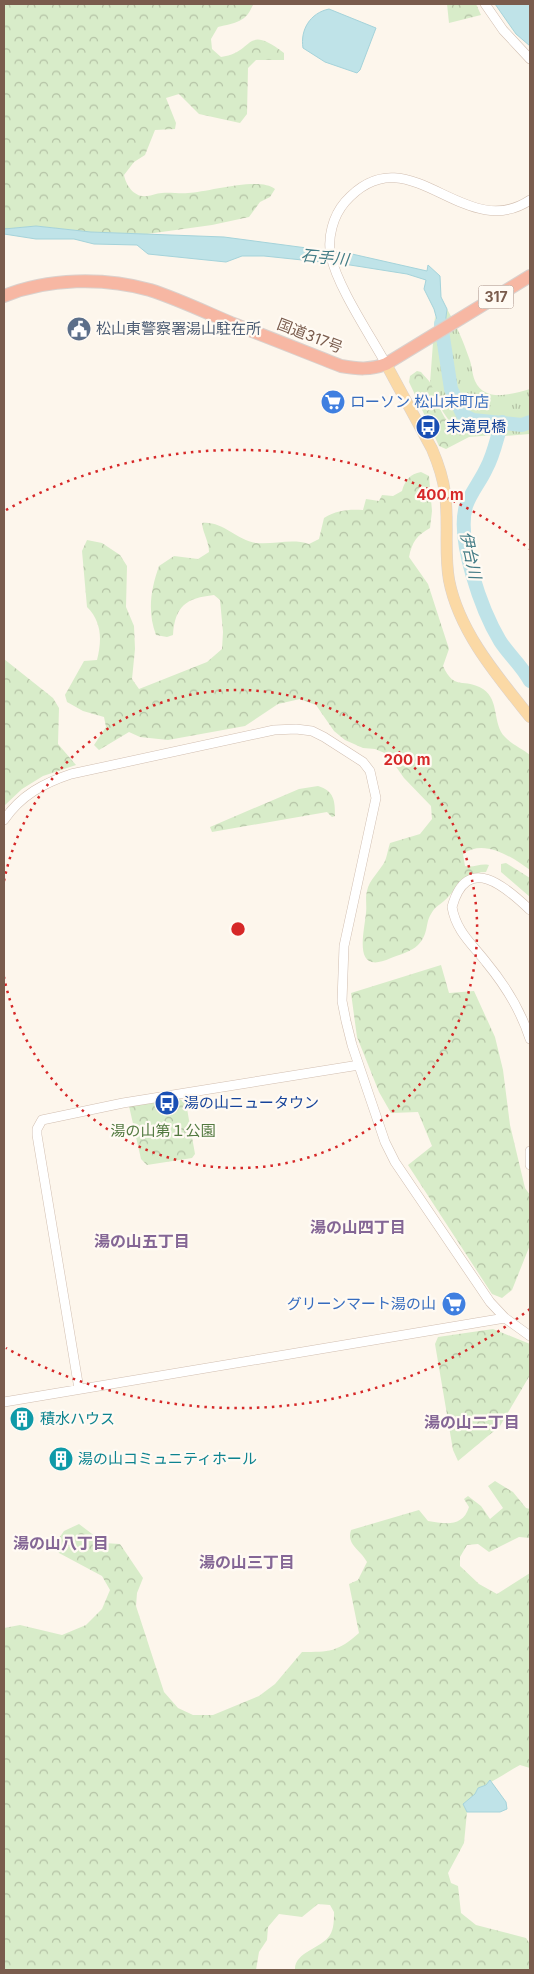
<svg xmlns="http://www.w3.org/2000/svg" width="534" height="1974" font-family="Inter,'Noto Sans JP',sans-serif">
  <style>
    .grass { fill: url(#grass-tufts) }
    .forest { fill: url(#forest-crowns) }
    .water { fill: #bfe3e8; stroke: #a5d3da }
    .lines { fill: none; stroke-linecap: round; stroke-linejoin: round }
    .river { stroke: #bfe3e8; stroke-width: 14 }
    .minor-casing { stroke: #d1beb0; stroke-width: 10 }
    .major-casing { stroke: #dad1cd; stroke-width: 12 }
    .highway-casing { stroke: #dad1cd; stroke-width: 14 }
    .minor { stroke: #fff; stroke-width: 9 }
    .major { stroke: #fbd9a5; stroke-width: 11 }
    .highway { stroke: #f7b7a3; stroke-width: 12 }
    .ring { fill: none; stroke: #d62828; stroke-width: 2.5; stroke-dasharray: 2.5 5 }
    .labels { text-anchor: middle; stroke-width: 4.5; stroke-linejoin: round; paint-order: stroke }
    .shield { fill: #fffaf3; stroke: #a28b7f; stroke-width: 1 }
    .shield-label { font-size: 14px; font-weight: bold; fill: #7a5c4d }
    .service-label { font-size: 15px; fill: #4e5e75; stroke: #fffaf3; text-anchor: start }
    .street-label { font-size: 15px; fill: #7a5c4d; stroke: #fffaf3 }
    .shop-label { font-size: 15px; fill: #366cbe; stroke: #fffaf3; text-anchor: start }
    .transit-label { font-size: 15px; fill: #164399; stroke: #fffaf3; text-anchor: start }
    .park-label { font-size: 15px; fill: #537a41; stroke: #fffaf3 }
    .culture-label { font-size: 15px; fill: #0d838f; stroke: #fffaf3; text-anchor: start }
    .water-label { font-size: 16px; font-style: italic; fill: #437c86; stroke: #fffaf3 }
    .neighbourhood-label { font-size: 16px; font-weight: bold; fill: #846695; stroke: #fffaf3 }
    .centre { fill: #d62828; stroke: #fffaf3; stroke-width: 2.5 }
    .ring-label { font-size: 15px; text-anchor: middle; font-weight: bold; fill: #d62828; stroke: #fffaf3; stroke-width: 4.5; stroke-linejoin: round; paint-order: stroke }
  </style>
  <defs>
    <pattern id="grass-tufts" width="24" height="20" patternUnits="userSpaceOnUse" patternTransform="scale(1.25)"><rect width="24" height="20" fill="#d8ecc9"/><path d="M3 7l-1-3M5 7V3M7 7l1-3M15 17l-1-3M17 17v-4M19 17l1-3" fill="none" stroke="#b4c2a5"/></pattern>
    <pattern id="forest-crowns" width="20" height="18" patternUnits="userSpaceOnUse" patternTransform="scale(1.25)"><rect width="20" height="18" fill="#d8ecc9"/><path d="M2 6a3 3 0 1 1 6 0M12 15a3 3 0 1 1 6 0" fill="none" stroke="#b4c2a5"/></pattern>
  </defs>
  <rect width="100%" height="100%" fill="#fdf6ec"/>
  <path class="grass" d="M447 309C456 325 463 340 469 358 472 365 472 374 475 381 485 403 512 394 530 389V434L491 437 494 434 452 425 439 406 430 383 435 316 443 341Z"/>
  <path class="forest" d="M4 4H253C247 22 235 23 218 27L211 39 212 49 221 57C256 52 244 23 284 53V60H256L248 68 247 114 240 123 199 114 179 94 166 98 176 123 175 129 155 130 145 155 134 162 124 175C126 186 135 198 147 196 152 196 156 193 162 193 170 192 180 194 188 193 208 192 260 176 275 189L270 197 260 202 249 217 212 225 147 234 91 232 36 226 4 229Z
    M447 4H476L481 15 449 23Z
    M417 371 421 372C424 376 429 380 431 384 438 399 441 426 461 428 471 429 479 426 489 428L494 435 469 437 446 449 439 446 409 382 410 376Z
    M421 472 429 476 432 511 430 528C417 535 412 542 409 557L428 584 449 649 443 666C455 692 464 677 483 689 500 700 492 724 505 737 511 744 523 749 530 755V870C512 857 484 838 463 854L465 866C474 868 480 863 489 865L486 872C460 873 460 887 444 901 439 905 434 908 431 914 425 923 429 934 418 945 412 951 399 955 391 958 352 976 364 934 366 913 367 906 365 898 367 891 369 880 380 871 385 861 387 856 388 849 390 843L420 834 432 819 431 806 404 778 387 754 375 749 363 748 345 740 334 731 316 705 300 699 278 704 245 726 168 740 140 737 129 732 99 750 94 745 106 727 104 717 83 711 67 702 65 695 84 661 97 660C102 640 102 622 87 607L82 551 87 540 102 543 120 555 127 566 126 607 134 626 135 649 132 679 139 689 207 662 222 649 223 632 220 600 214 595C186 598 175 606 173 635L167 637 156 635C147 611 151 589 159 566L174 556 198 559 209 552C209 541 203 534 202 523 223 521 236 540 256 543 274 545 291 538 309 544L319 539 324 518C337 510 349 509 363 510L366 499 379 501 382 495 393 496 402 491C405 480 410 474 421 472Z
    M4 659 53 698 59 708 58 744 76 765 43 776 22 789 4 806Z
    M318 786C334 791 335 800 335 816L332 817 327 812 212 832 210 827 299 789Z
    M506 863 530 878V897L501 872V864Z
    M441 965 449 993 474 991 495 1037 503 1070 510 1125 525 1188 530 1195V1245L512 1290 502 1298 492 1294 408 1165 432 1146 418 1112 391 1113 379 1092 357 1037 351 993Z
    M178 1098 186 1103 195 1154 192 1158 147 1165 141 1159 129 1106Z
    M493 1329 530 1344V1375L500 1426 458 1461 453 1450 435 1344 438 1337Z
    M495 1481 513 1492 526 1508 530 1509V1538L519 1537 489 1552 478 1544 467 1545 460 1557V1566L479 1584 497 1594 530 1573V1768L520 1765C507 1772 490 1784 478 1788L475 1794 463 1804 467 1812 464 1843 448 1873 451 1883 458 1886 461 1913 476 1925 526 1938 530 1944V1970H295C294 1952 321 1949 330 1935 334 1929 334 1919 334 1912L330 1905 318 1904 302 1917 279 1914 268 1927 267 1940 259 1952 256 1970H4V1628L20 1625 62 1635 86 1625 102 1609 110 1590 102 1576 59 1553 55 1544 64 1531 79 1524 104 1543 120 1544 143 1578 137 1593 136 1606 164 1692 178 1708 193 1715H213L259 1696 275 1684 302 1652C329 1652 338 1652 359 1633L349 1584 358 1580 367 1562C361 1550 346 1545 351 1530L419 1510 428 1521C446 1524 463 1527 469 1507L464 1499 468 1496 481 1506 490 1519 503 1508 488 1486Z"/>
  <path class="water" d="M495 4H530V46L516 34Z
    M329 9 376 28 360 70 357 73 325 62 303 48C300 30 310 13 329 9Z
    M36 226 91 232 224 237 352 254 427 271 428 265 440 276 441 297 447 309 443 342 434 309 424 289 426 280 407 274 350 265 264 256H242L226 262 148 254 137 245 94 244 74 239H36L4 234V229Z
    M490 1780 506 1802 507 1809 500 1812H467L463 1804 475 1794 478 1788 486 1785Z"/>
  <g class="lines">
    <path class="river" d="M441 324 451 389 463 415 473 420 522 425 530 422
      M502 422C497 437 494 455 486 469 480 482 471 492 466 506 456 540 482 611 500 641 509 655 522 666 530 681"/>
    <defs>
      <path id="minor" d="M485 4 503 30 530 59
        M386 364C370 335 337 286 331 256 327 238 333 216 345 202 408 130 463 245 530 200
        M4 820C21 795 44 783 71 774L274 730 296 729 312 731 324 737 363 762 370 771 376 798 344 946 342 1001 346 1021 352 1045 385 1142 395 1162 490 1302 505 1318 530 1336
        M530 910C505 886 467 853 452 907 456 931 472 944 486 962 505 985 521 1011 530 1039
        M530 1151V1165
        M79 1389 37 1135V1129L42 1120 123 1103 359 1065
        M4 1402 505 1318"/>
      <path id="major" d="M386 364 432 449C438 463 443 478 445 493 449 522 444 552 449 580 459 632 498 677 530 717"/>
      <path id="highway" d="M4 296C48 278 104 277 150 290 178 299 205 312 231 323 268 337 305 352 341 366 358 369 370 370 386 364L530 276"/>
    </defs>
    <use href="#minor" class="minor-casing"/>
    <use href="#major" class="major-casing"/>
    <use href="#highway" class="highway-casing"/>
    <use href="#minor" class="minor"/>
    <use href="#major" class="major"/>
    <use href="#highway" class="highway"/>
  </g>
  <g class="ring">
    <path d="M4 881A239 239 0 1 1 4 977"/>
    <path d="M530 1309A479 479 0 0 1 6 1348M6 510A479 479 0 0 1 530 549"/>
  </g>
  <defs>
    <symbol id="civic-disc" viewBox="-11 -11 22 22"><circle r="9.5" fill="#5c6f8a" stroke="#fffaf3"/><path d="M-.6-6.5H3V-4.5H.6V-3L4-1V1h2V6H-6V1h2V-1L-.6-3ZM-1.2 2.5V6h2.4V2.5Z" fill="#fff"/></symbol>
    <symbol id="supermarket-disc" viewBox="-11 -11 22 22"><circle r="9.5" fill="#3f7fe0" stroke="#fffaf3"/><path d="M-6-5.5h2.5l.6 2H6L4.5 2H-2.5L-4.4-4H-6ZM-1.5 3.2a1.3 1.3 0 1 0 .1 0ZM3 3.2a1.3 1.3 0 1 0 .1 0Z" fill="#fff"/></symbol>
    <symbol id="bus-disc" viewBox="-11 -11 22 22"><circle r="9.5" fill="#1a4fb4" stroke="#fffaf3"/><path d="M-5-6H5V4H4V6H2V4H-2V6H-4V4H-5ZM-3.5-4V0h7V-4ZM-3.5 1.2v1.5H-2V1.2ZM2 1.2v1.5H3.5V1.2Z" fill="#fff"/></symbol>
    <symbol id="building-disc" viewBox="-11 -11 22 22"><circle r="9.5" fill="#0f9aa8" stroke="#fffaf3"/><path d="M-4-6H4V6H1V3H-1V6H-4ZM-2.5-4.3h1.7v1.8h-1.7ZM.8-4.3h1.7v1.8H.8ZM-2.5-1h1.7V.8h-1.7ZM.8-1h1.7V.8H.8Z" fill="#fff"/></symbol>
  </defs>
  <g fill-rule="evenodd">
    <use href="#civic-disc" x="65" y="315" width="28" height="28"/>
    <use href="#supermarket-disc" x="319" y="388" width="28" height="28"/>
    <use href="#bus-disc" x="414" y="413" width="28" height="28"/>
    <use href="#bus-disc" x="153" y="1089" width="28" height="28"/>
    <use href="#supermarket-disc" x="440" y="1290" width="28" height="28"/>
    <use href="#building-disc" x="8" y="1405" width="28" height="28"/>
    <use href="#building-disc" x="47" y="1445" width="28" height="28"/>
  </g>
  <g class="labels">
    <rect class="shield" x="478.5" y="285.5" width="35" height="23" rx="4"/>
    <g class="shield-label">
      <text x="496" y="302">317</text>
    </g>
    <g class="service-label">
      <text x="96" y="334">松山東警察署湯山駐在所</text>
    </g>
    <g class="street-label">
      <text transform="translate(310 336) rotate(21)" y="5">国道317号</text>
    </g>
    <g class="shop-label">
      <text x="350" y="407">ローソン 松山末町店</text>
      <text x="436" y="1309" text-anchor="end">グリーンマート湯の山</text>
    </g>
    <g class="transit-label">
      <text x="446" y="432">末滝見橋</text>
      <text x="184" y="1108">湯の山ニュータウン</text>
    </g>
    <g class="park-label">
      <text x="163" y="1136">湯の山第１公園</text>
    </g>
    <g class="culture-label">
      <text x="40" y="1424">積水ハウス</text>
      <text x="78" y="1464">湯の山コミュニティホール</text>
    </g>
    <g class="water-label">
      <text transform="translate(325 257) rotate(6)" y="6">石手川</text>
      <text transform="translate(471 555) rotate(78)" y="6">伊台川</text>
    </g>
    <g class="neighbourhood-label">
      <text x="358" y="1233">湯の山四丁目</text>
      <text x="142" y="1247">湯の山五丁目</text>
      <text x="472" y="1428">湯の山二丁目</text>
      <text x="61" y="1549">湯の山八丁目</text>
      <text x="247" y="1568">湯の山三丁目</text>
    </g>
  </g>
  <circle cx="238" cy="929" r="8" class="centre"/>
  <g class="ring-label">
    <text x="440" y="500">400 m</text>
    <text x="407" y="765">200 m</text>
  </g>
  <rect width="534" height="1974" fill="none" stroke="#7a5c4d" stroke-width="10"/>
</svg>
